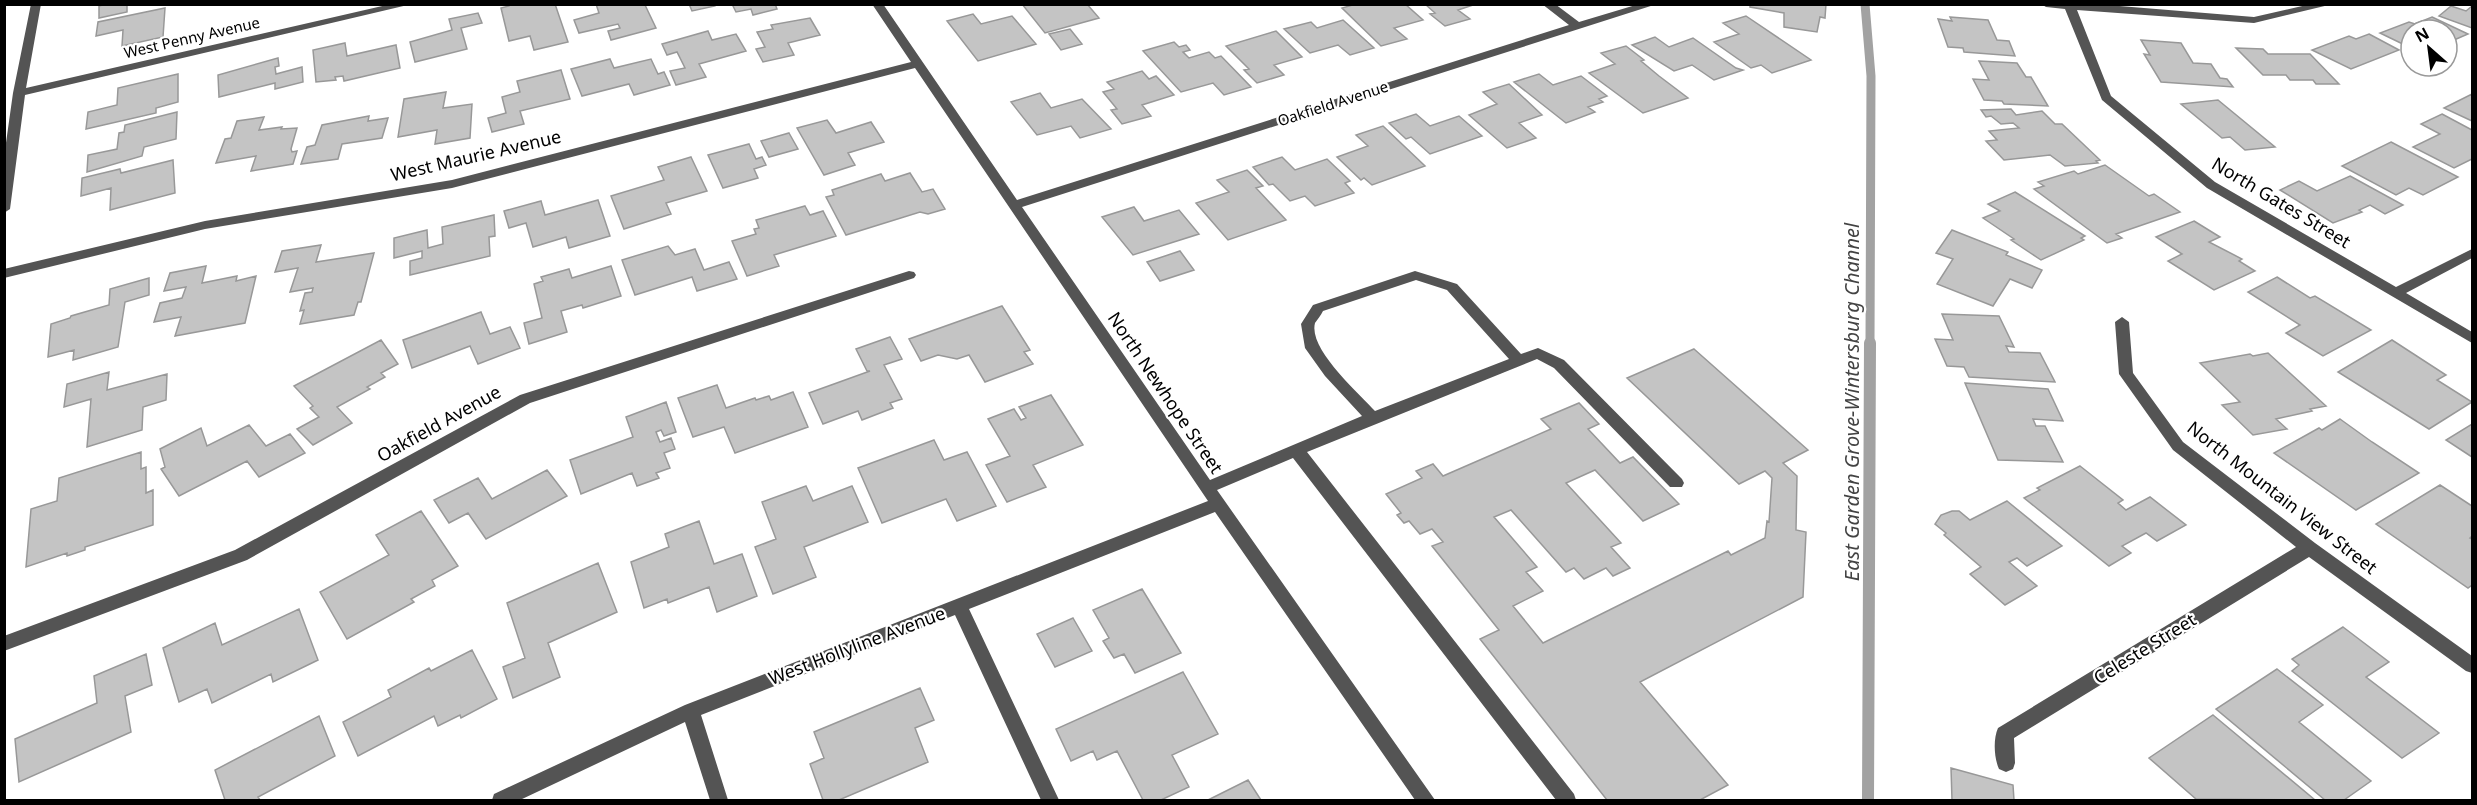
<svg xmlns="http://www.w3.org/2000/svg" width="2477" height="805" font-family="'Noto Sans',sans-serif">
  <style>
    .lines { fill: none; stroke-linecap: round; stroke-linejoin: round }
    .stream-far1 { stroke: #a2a2a2; stroke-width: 9 }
    .stream { stroke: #a2a2a2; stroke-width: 12 }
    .building { fill: #c4c4c4; stroke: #989898; stroke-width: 1.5 }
    .minor { fill: #545454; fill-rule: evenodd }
    .labels { text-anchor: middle; stroke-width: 4.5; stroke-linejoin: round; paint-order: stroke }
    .far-street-label { font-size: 15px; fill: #000; stroke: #fff }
    .street-label { font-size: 18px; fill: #000; stroke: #fff }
    .water-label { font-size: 20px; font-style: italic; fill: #434343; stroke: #fff }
  </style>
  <rect width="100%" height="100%" fill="#fff"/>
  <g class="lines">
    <path class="stream-far1" d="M1865 4 1871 76 1870 344"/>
    <path class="stream" d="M1868 800 1870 343"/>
  </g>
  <path class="building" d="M106 4H127V12L99 18V6Z
    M509 4H555L568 42 534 50 530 36 509 41 501 8 509 6Z
    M596 4 645 5 656 28 611 40 608 31 620 28 618 24 579 33 574 20 599 13Z
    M689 4H715V6L692 11Z
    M732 4H775L777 9 753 15 751 9 736 12Z
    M1022 4H1087L1099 18 1045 33Z
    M1356 4H1405L1423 20 1394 28 1407 39 1381 46 1342 8Z
    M1425 4H1476L1458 10 1470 19 1445 26 1430 14 1435 13Z
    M1750 4H1826L1825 18 1820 17 1817 32 1784 27V13L1750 7Z
    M2451 6 2466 11 2472 6V28L2439 16Z
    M165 8 163 37 122 46 123 30 96 36 98 22Z
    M478 13 482 23 461 28 467 49 415 62 410 42 452 30 449 19Z
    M973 14 981 24 1012 16 1036 44 978 61 947 21Z
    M1746 16 1811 60 1772 73 1761 65 1751 68 1714 42 1739 34 1723 23Z
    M1950 17 1988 20 1997 40 2009 41 2015 56 1964 52 1963 48 1948 47 1938 19 1952 21Z
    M2432 17 2468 34 2447 43V30H2411V48L2380 33 2409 22 2415 24Z
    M810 18 820 35 788 43 794 55 763 62 756 49 765 47 757 32 773 29 771 25Z
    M1343 20 1374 48 1350 55 1338 45 1310 53 1284 29 1311 22 1317 28Z
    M1070 29 1082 44 1061 50 1049 34Z
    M708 31 712 40 736 34 746 51 699 64 706 77 676 85 670 71 685 68 677 52 667 55 662 44Z
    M1276 31 1302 57 1274 65 1284 75 1257 83 1244 70 1249 69 1226 46Z
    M2369 34 2399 50 2351 69 2312 50 2349 36 2356 39Z
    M1655 37 1669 47 1693 38 1736 68 1743 70 1714 80 1692 65 1674 71 1632 45Z
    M2141 40 2181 43 2193 63 2211 64 2220 78 2227 79 2233 87 2161 82 2144 54 2150 55Z
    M1174 42 1179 47 1186 45 1190 50 1183 52 1189 58 1209 52 1215 58 1221 56 1251 87 1224 95 1213 83 1181 92 1143 51Z
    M345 43 347 56 396 45 400 68 344 81 343 76 335 77 336 80 316 82 313 50Z
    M1626 46 1644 60 1641 61 1659 76 1688 98 1643 113 1589 73 1615 64 1601 53Z
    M2236 48 2263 49 2268 54H2310L2339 84H2316L2313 80H2290L2286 75H2263Z
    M278 58 279 66 275 67 276 74 302 67 303 82 275 89V83L219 97 218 75Z
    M610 59 614 68 651 59 658 74 664 72 670 85 634 95 629 84 582 96 571 69Z
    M1979 61 2017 63 2026 77H2031L2048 106 2004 104 2002 101 1984 100 1973 79 1989 80Z
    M561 70 570 99 520 111 524 124 492 132 488 118 506 113 502 97 520 92 517 81Z
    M1142 71 1149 79 1156 76 1174 95 1142 105 1151 116 1122 124 1111 110 1117 109 1103 92 1114 89 1107 82Z
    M178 74V102L156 108V113L86 129 88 112 117 105 118 88Z
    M1539 74 1553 85 1581 76 1607 96 1599 99 1603 102 1588 107 1595 112 1566 123 1514 82Z
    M1509 84 1542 115 1519 123 1536 138 1507 148 1469 115 1497 104 1483 92Z
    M446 92 443 108 472 104 470 138 435 144 437 130 398 137 404 99Z
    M1040 93 1051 108 1082 99 1111 129 1080 138 1071 126 1037 135 1011 102Z
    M2472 94V121L2444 108Z
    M2218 100 2275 147 2245 150 2230 137 2222 138 2181 104Z
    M2011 109 2016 115 2042 111 2055 124H2062L2100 160 2096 161 2098 163 2065 166 2050 155 2004 160 1986 141 1997 140 1989 131 2019 128 2013 123 2001 124 1991 116 1986 117 1981 110Z
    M177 112 176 139 144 147 142 156 87 172 88 155 117 149 119 133 124 132 125 125Z
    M1416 114 1430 126 1459 116 1482 136 1430 154 1411 137 1406 139 1389 123Z
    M2442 114 2472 130V159L2454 168 2413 147 2440 134 2421 124Z
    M369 116 368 121 388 118 382 138 342 144 338 159 301 164 307 147 315 145 322 125Z
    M264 117 259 130 282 127 281 129 297 128 291 149 292 152 297 151 293 164 251 171 256 156 216 163 225 139 231 138 237 121Z
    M827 120 836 133 871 122 884 142 848 153 855 165 824 175 797 128Z
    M1383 126 1425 166 1372 185 1364 178 1361 180 1337 157 1368 146 1356 135Z
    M789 133 798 149 769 157 761 141Z
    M2391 142 2458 177 2423 195 2409 188 2396 195 2342 166Z
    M749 144 756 159 762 157 766 165 754 169 758 178 723 188 708 155Z
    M691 157 707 191 666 203 671 214 624 229 611 196 664 180 658 167Z
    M1282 157 1295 170 1327 159 1350 181 1345 183 1354 193 1315 206 1305 196 1290 201 1273 184 1269 185 1253 167Z
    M173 160 175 193 110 210 111 188 81 196 82 178 120 169 121 173Z
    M2105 165 2149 196 2154 194 2180 212 2116 234 2122 238 2107 243 2034 189 2044 186 2038 182 2074 171 2078 174Z
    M1247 170 1263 186 1256 188 1286 220 1228 240 1196 203 1229 192 1217 180Z
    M910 173 922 192 933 189 945 209 928 214 920 212 846 235 826 197 834 195 832 190 881 174 885 181Z
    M2350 176 2403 205 2385 214 2370 205 2359 210 2362 212 2333 223 2280 190 2299 181 2317 191Z
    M2015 192 2085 236 2081 238 2084 240 2041 260 2011 240 2014 239 1983 218 2000 211 1988 204Z
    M598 200 610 236 569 248 566 237 533 247 526 223 509 228 504 211 541 201 545 215Z
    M805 206 810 215 823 211 836 236 774 255 779 266 747 276 732 241 756 234 754 229 759 228 756 220Z
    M1134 207 1144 221 1179 210 1199 234 1133 255 1102 217Z
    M494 215 495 236 489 237 490 256 410 275V261L422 258V251L394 258V238L427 230 428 248 443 244 442 227Z
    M2194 221 2220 237 2209 242 2242 259 2239 261 2255 271 2214 290 2168 261 2182 254 2156 237Z
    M1952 230 2008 252 2006 255 2042 270 2032 288 2010 279 1993 306 1937 284 1953 259 1936 253Z
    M321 245 316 262 374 253 361 302H358L354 315 300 324 304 310 300 311 305 293 312 292 313 288 290 292 298 268 275 272 282 251Z
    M668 246 675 255 695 249 704 270 729 262 737 279 697 291 692 277 635 295 622 260Z
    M1180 251 1194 270 1160 281 1147 262Z
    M206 266 202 283 237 276 236 281 256 276 245 323 175 336 181 317 154 322 160 303 182 298 186 287 164 291 170 273Z
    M611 266 621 296 583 308 582 305 561 311 567 332 529 344 524 323 542 318 534 284 543 281 541 277 569 269 572 278Z
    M2277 277 2310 298 2315 296 2371 330 2323 356 2286 333 2300 325 2248 292Z
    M149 278V295L125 302 118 347 73 360 74 350 48 357 51 324 70 318 71 316 109 305 110 289Z
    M1002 306 1030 350 1024 352 1033 364 985 382 969 355 957 359 938 355 921 361 909 339Z
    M481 312 490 334 510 327 520 348 478 364 470 346 412 368 403 340Z
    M1942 314 1999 316 2014 347 2006 346 2009 352 2040 353 2055 382 1969 377 1964 367 1947 366 1935 339 1953 340Z
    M890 337 902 359 884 365 902 399 890 403 893 408 862 420 858 411 823 424 809 393 870 371H867L856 349Z
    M381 340 398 364 381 373 385 377 367 387 370 389 337 407 352 423 313 445 297 429 319 417 310 408 313 406 294 386Z
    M2392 340 2446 375 2437 380 2472 402 2429 429 2338 372Z
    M1694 349 1808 450 1783 463 1797 476 1796 530 1806 532 1803 597 1640 682 1728 785 1700 800H1607L1480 639 1499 630 1432 546 1443 542 1432 529 1420 534 1409 521 1404 523 1397 515 1401 513 1386 494 1422 478 1416 471 1433 464 1443 476 1551 429 1541 419 1579 403 1599 424 1588 429 1620 463 1633 457 1679 504 1643 521 1595 470 1566 483 1621 543 1611 547 1630 568 1613 576 1606 568 1584 579 1574 568 1566 572 1511 510 1494 517 1537 567 1526 572 1543 591 1513 606 1543 643 1728 551 1731 555 1765 538 1767 521 1769 522 1772 478 1765 471 1739 484 1627 378Z
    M2268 353 2326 406 2310 409 2312 411 2276 419 2287 429 2253 435 2222 405 2240 402 2200 363 2250 354 2253 356Z
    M109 372 107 390 167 374 166 400 143 407 142 430 87 447 91 399 64 407 67 384Z
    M1965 383 2048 389 2063 421 2033 419 2036 426H2045L2063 462 1998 460Z
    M717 385 726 408 755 398 756 400 769 396 771 400 793 392 808 427 735 453 724 427 693 437 678 398Z
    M1051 395 1083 445 1033 465 1046 487 1007 502 986 465 1010 456 988 419 1014 409 1021 420 1026 418 1019 407Z
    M666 402 676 432 664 436 661 430 656 432 660 442 671 438 675 449 664 453 670 468 656 473 659 478 637 486 632 473 581 494 570 460 633 437 626 417Z
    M2340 419 2372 442 2419 473 2356 510 2274 453 2319 428 2322 430Z
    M2472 424V457L2446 440Z
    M249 425 266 446 290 434 305 453 259 477 247 461 179 496 161 469 165 467 160 449 201 428 207 446Z
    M934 440 944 460 967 452 996 506 957 521 946 499 882 523 858 468Z
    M141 452V469L146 467V493L153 490V525L85 547V550L67 556V553L26 567 31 509 57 501 59 478Z
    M2080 466 2123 500 2118 503 2126 510 2150 497 2186 525 2157 541 2146 533 2122 546 2131 553 2109 566 2024 498 2040 490 2037 488Z
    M547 470 567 496 486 539 468 513 449 523 434 500 478 478 492 499Z
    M2440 485 2472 506V536L2470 538 2472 539V585L2468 588 2376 524Z
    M806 486 813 501 852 486 868 522 804 547 816 577 773 594 755 547 776 539 762 502Z
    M2007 501 2062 546 2027 566 2017 558 2009 562 2037 586 2005 605 1970 574 1981 567 1944 535 1946 533 1935 524 1941 515 1952 511H1959L1970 520Z
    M421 511 458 566 432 580 435 586 411 599 414 602 347 639 320 592 389 555 376 535Z
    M699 521 714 564 742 554 757 596 717 612 709 587 668 603 667 599 644 608 631 562 669 547 665 534Z
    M598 563 617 612 548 643 560 677 513 698 503 667 525 658 507 603Z
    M1142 589 1181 653 1135 673 1124 654 1114 658 1103 641 1109 638 1093 610Z
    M299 609 318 660 273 682 271 674 212 703 207 689 179 702 163 648 215 623 222 645Z
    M1073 618 1092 651 1055 667 1037 634Z
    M2343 627 2389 662 2366 677 2439 733 2402 758 2292 671 2299 665 2292 659Z
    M472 650 497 699 461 718 460 715 438 726 434 716 358 756 343 722 391 697 388 690 429 668 431 671Z
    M146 654 152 685 125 696 131 732 19 782 15 739 97 703 94 676Z
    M2277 669 2323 705 2299 722 2371 781 2344 800H2325L2216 709Z
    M1183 672 1218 734 1172 755 1189 787 1161 800H1143L1117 751 1097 760 1093 751 1071 761 1056 729Z
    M920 688 934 720 915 728 928 762 839 800H823L810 764 824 758 814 732Z
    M2213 715 2315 800 2196 799 2149 758Z
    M319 716 335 756 258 797 260 800H225L215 770Z
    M1951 768 2013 785 2014 800H1952Z
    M1248 780 1261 800H1208Z"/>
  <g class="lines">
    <path class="minor" d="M31 4H41L26 88 391 4H412L25 95 10 209 4 213V157L13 93Z
      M872 4H883L1017 200 1569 25 1542 4H1555L1579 22 1639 4H1657L1022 207 1210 480 1362 416 1325 376 1305 348 1301 324 1313 305 1415 271 1457 284 1521 354 1538 348 1564 360 1682 479 1684 483 1682 487H1670L1554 368 1537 359 1307 452 1574 794 1576 800H1556L1293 458 1217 490 1435 800H1415L1215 512 969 609 1059 800H1041L955 615 701 715 728 800H710L685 722 520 800H492L494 794 685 705 1208 501 915 68 452 188 205 229 4 278V269L205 221 452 180 911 62ZM1416 280 1447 290 1509 359 1375 411C1359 393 1308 349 1315 323 1317 320 1321 315 1323 311Z
      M2041 4H2095L2254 17 2311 4H2333L2254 23 2077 10 2111 96 2215 182 2396 287 2472 249V258L2406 293 2472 332V343L2207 188 2102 100 2065 9 2046 7Z
      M909 271 914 272 916 275 914 278 530 403 247 560 4 651V636L235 550 520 395Z
      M2122 317 2129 322 2133 373 2183 442 2315 543 2472 656V673L2466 671 2309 557 2014 738 2015 763 2013 769 2006 772 1999 769C1994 758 1993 739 1998 728L2296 547 2173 450 2119 374 2115 322Z"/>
  </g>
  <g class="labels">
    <g class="far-street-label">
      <text transform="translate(192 38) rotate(-13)" y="5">West Penny Avenue</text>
      <text transform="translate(1333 104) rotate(-18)" y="5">Oakfield Avenue</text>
    </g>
    <g class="street-label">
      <text transform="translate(476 156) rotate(-13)" y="6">West Maurie Avenue</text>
      <text transform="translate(2281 203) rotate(31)" y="6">North Gates Street</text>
      <text transform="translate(1165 393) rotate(56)" y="6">North Newhope Street</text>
      <text transform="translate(439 424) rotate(-29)" y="6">Oakfield Avenue</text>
      <text transform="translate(2282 498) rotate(38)" y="6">North Mountain View Street</text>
      <text transform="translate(857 646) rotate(-21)" y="6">West Hollyline Avenue</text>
      <text transform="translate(2145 649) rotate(-32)" y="6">Celeste Street</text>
    </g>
    <g class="water-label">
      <text transform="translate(1852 402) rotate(-90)" y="7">East Garden Grove-Wintersburg Channel</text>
    </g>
  </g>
  <rect width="2477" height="805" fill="none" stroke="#000000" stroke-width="12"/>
  <g transform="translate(2429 48) rotate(332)"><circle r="28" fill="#ffffff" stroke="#999999" stroke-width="1.5"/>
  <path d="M0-4.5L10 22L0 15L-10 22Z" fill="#000000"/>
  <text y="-9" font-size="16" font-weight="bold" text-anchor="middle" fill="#000000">N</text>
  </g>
</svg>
